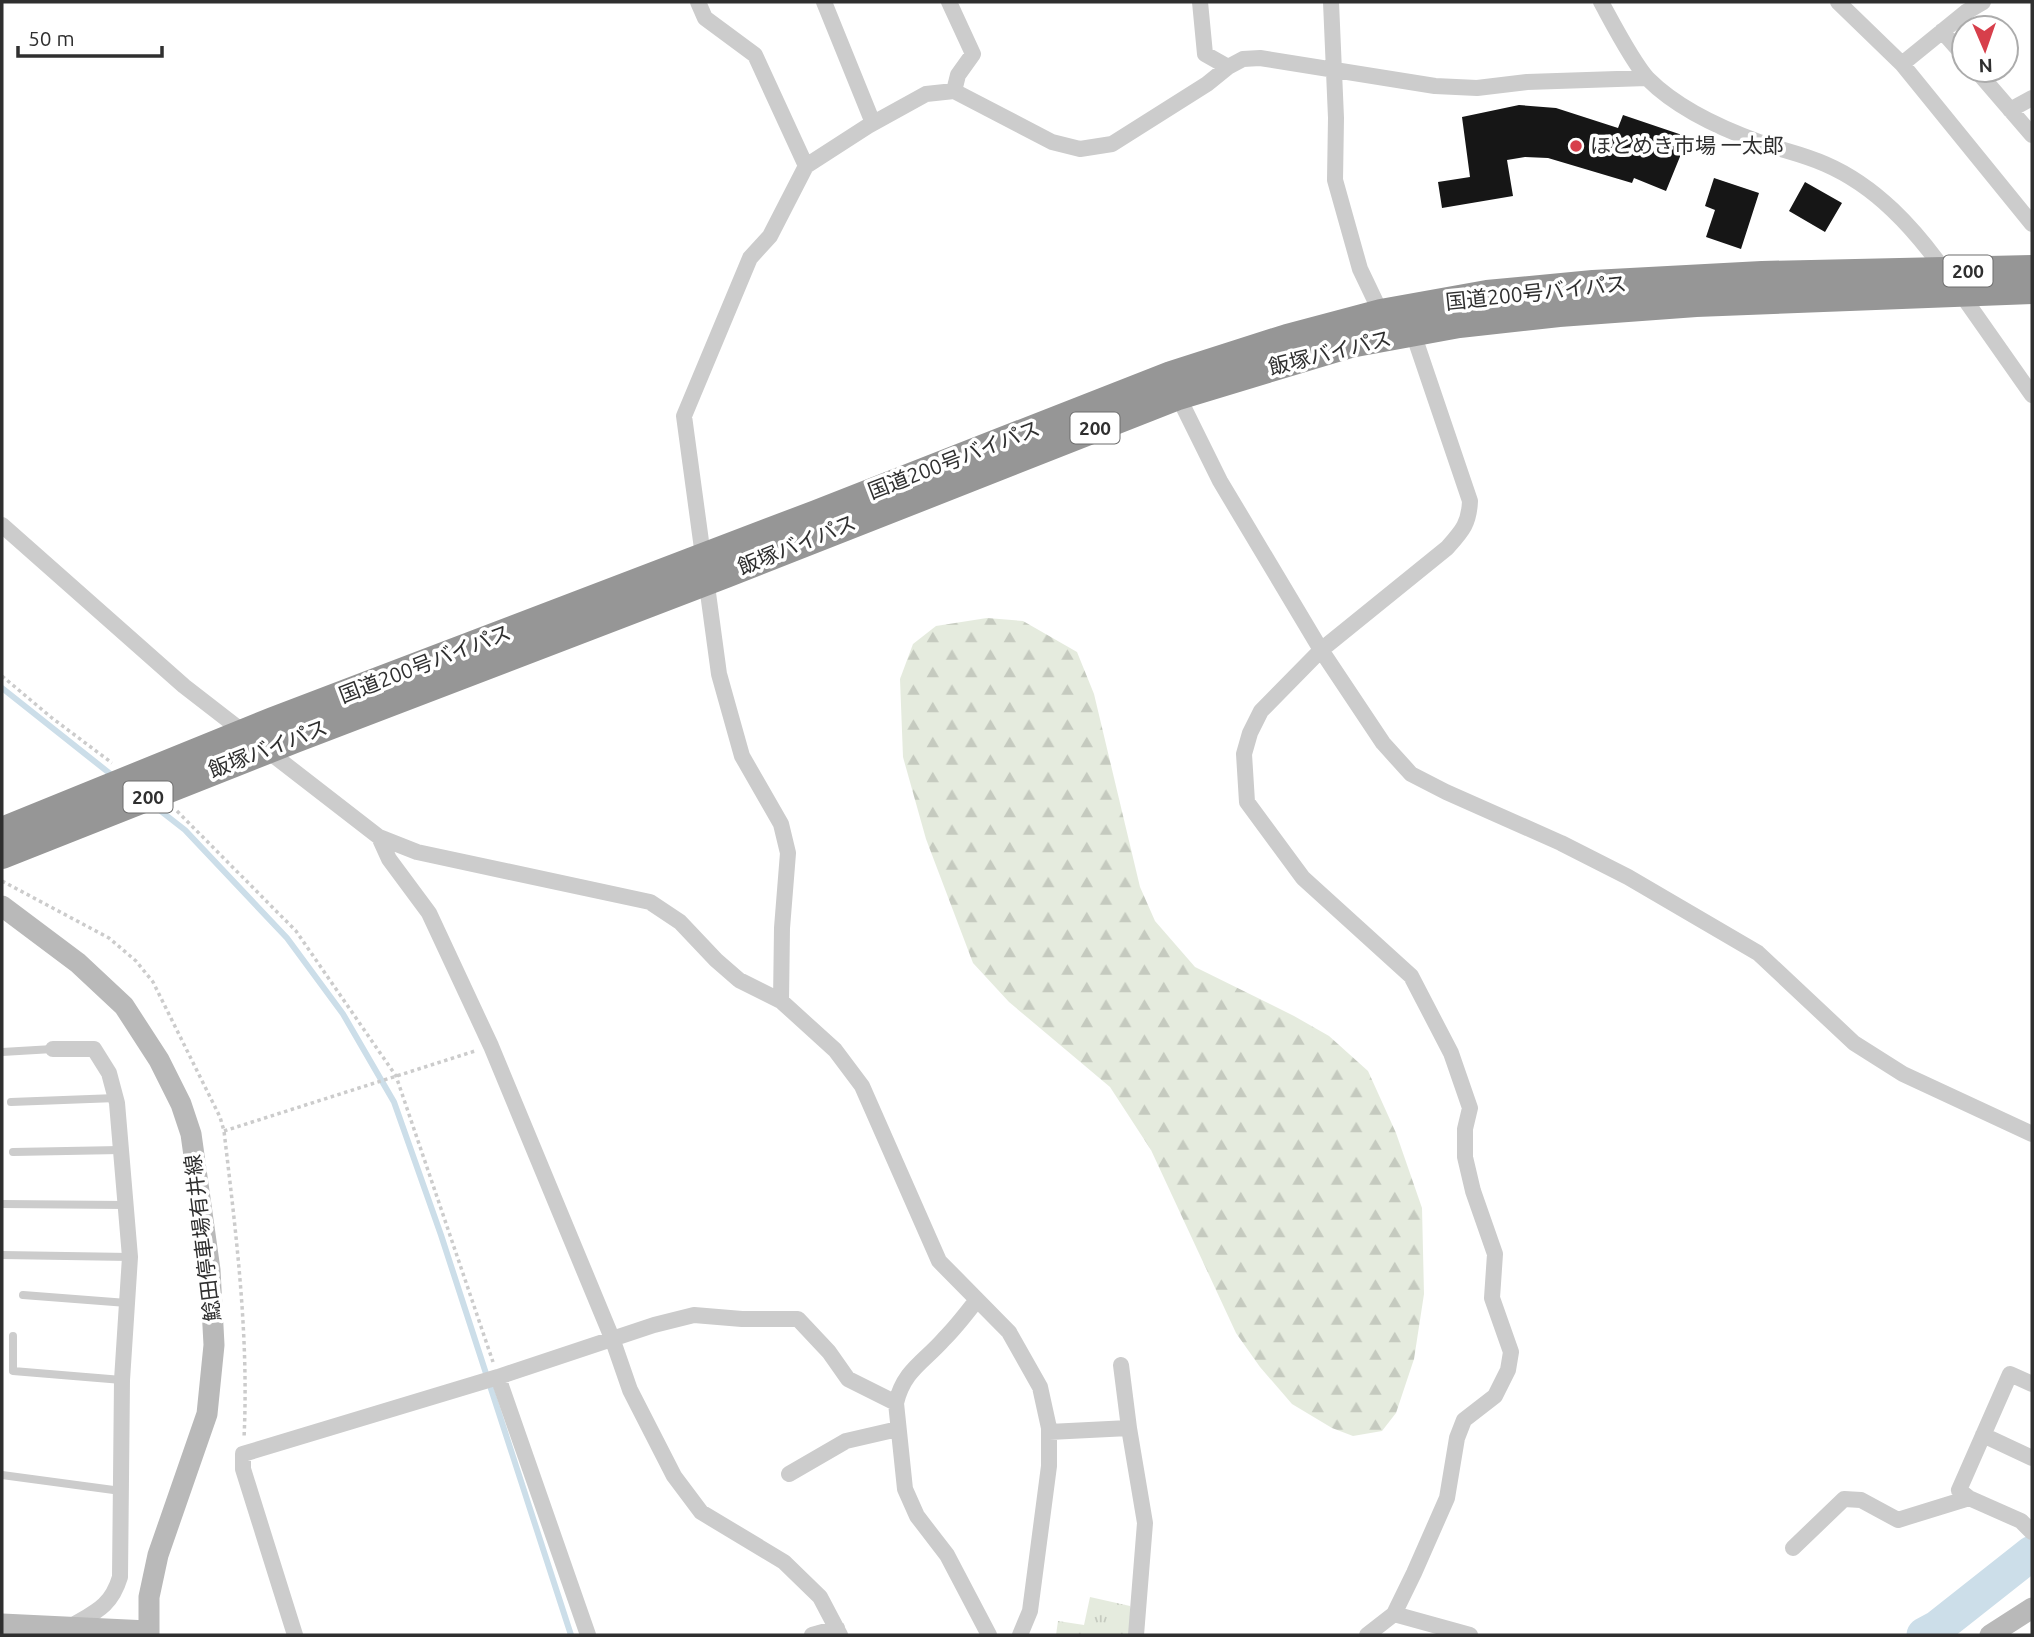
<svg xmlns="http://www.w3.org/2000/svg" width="2034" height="1637" font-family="Ubuntu,'Noto Sans JP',sans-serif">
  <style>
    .grass { fill: url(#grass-tufts) }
    .forest { fill: url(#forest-firs) }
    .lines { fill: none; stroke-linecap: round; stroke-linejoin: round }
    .stream { stroke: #ccdee9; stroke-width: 6 }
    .river { stroke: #ccdee9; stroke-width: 35 }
    .building { fill: #161616 }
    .path { stroke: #ccc; stroke-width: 3.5; stroke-dasharray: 3.5 3.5; stroke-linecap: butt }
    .lane { stroke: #ccc; stroke-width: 8 }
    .street { stroke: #ccc; stroke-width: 16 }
    .secondary { stroke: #b9b9b9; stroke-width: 21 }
    .highway { stroke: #969696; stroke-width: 28 }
    .poi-dot { fill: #d73f4b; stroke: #fff; stroke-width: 2.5 }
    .labels { text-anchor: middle; stroke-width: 7; stroke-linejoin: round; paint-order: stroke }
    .shield { fill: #fff; stroke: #6d6d6d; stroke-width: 2 }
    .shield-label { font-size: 19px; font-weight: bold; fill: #2f2f2f }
    .poi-label { font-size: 21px; fill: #2f2f2f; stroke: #fff; text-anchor: start }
    .street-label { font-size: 21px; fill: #2f2f2f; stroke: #fff }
  </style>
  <defs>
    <pattern id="grass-tufts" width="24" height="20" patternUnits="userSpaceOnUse" patternTransform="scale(1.75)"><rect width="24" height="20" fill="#e5ebde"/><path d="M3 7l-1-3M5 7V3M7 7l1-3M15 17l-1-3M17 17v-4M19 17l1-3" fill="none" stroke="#c5cabf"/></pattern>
    <pattern id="forest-firs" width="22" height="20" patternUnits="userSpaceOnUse" patternTransform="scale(1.75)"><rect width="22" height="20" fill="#e5ebde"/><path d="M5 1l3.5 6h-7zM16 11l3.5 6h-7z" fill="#c5cabf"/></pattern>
  </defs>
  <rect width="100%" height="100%" fill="#fff"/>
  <path class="grass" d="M1090 1597 1130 1606V1635H1056L1058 1621 1084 1625Z"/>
  <path class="forest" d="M987 618 1023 621 1077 652 1094 694 1140 887 1155 921 1195 967 1294 1016 1329 1036 1368 1071 1396 1133 1422 1208 1424 1294 1414 1359 1396 1413 1382 1431 1353 1436 1332 1428 1292 1404 1260 1367 1236 1333 1151 1150 1110 1087 1009 1002 973 963 926 839 903 757 900 679 913 644 936 626Z"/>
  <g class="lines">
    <path class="stream" d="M2 688 113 776
      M153 805 185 830 287 938 343 1014 394 1102 441 1235 571 1635"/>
    <path class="river" d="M1924 1635 1937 1628 2032 1553"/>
  </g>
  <path class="building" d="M1519 105 1556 108 1618 128 1623 115 1688 137 1666 191 1634 178 1632 183 1548 158 1525 157 1507 160 1513 196 1442 208 1438 182 1470 177 1462 117Z
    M1714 178 1759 193 1741 249 1706 237 1715 210 1705 206Z
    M1805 182 1842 203 1825 232 1789 211Z"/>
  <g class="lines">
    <path class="path" d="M2 676 52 718 112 763
      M177 811 296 931 396 1076 493 1362
      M2 881 109 938 136 961 153 982 220 1117 224 1131C236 1234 249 1334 244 1438
      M224 1131 475 1051"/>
    <path class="lane" d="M2 1052 53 1049
      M11 1102 116 1098
      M13 1152 120 1150
      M2 1204 125 1205
      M2 1255 130 1257
      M23 1295 127 1303
      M13 1336V1371L122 1380
      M2 1475 121 1491"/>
    <path class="street" d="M698 2 705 18 755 55 806 166
      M824 2 873 123
      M949 2 973 54 958 75 954 91
      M1200 2 1205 54 1228 67
      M1331 2 1336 118 1335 180 1360 269 1381 313 1386 316
      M1601 2C1612 22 1633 63 1648 79 1677 108 1720 128 1759 142 1781 150 1803 154 1825 164 1876 186 1914 228 1946 273
      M1838 2 1902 64 2032 224
      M1942 31 1964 56
      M1902 64 1966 12 1983 2
      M1976 70 2032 135
      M2010 110 2032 98
      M1959 291 2032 395
      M1178 396 1220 481 1321 650 1383 743 1411 774 1446 792 1561 843 1628 877 1758 953 1854 1043 1903 1074 2032 1134
      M2 525 184 686 379 837 417 852 650 902 680 922 716 960 739 980 781 1001 835 1050 862 1086 939 1261 1009 1332 1040 1387 1049 1428V1466L1030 1611 1020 1635
      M379 837 389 859 429 913 491 1046 612 1338 630 1390 674 1476 701 1512 784 1562 820 1597 840 1635
      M781 1001 782 928 788 853 781 824 742 756 719 674 684 416 750 258 770 236 806 166 868 126 926 94 954 91 1052 142 1080 149 1112 144 1207 84 1228 67 1243 59 1260 58 1435 86 1477 88 1527 82 1647 78
      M53 1049H94L109 1073 117 1103 130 1257 122 1380 120 1577C111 1607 95 1612 70 1627
      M1121 1365 1129 1428
      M498 1377 588 1635
      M896 1403C904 1370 924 1362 944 1339 956 1327 966 1314 976 1301
      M1049 1432 1129 1428 1145 1523 1136 1635
      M1983 1435 2032 1458
      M789 1474 846 1441 898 1429
      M1969 1498 1959 1490 2010 1374 2032 1384
      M1793 1548 1844 1499 1861 1500 1898 1520 1969 1498 2021 1521 2032 1532
      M1394 1614 1470 1635
      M295 1635 243 1469V1454L498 1377 654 1325 694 1315 742 1319H798L829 1352 848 1379 896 1403 905 1489 917 1516 947 1555 989 1635
      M812 1635 837 1628
      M1367 1635 1394 1614 1414 1573 1447 1498 1457 1438 1464 1420 1495 1396 1508 1370 1511 1352 1492 1298 1495 1254 1473 1191 1465 1157V1129L1470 1108 1451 1053 1411 976 1303 878 1247 802 1244 754 1250 733 1261 711 1321 650 1447 548C1462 531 1469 524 1470 501L1413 333 1408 330"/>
    <path class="secondary" d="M2 906 78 963 124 1006 159 1060 181 1104 191 1134 210 1270 214 1345 207 1414 158 1555 149 1597V1635
      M2 1624 148 1631
      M1990 1635 2032 1608"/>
    <path class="highway" d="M2 831 273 721 816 514 1171 375 1287 338 1381 313 1487 294 1593 284 1762 275 2032 269
      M2 855 295 739 726 574 1178 396 1350 344 1459 324 1559 313 1696 303 2032 290"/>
  </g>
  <circle class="poi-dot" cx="1576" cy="146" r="7"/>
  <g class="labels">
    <g class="shield">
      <rect x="1943.5" y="255.5" width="49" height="31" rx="5"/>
      <rect x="1070.5" y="412.5" width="49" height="31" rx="5"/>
      <rect x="123.5" y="781.5" width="49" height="31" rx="5"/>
    </g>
    <g class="shield-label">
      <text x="1968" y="278">200</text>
      <text x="1095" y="435">200</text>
      <text x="148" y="804">200</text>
    </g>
    <g class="poi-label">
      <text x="1590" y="153">ほとめき市場 一太郎</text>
    </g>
    <g class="street-label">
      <text transform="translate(1536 293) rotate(-6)" y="7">国道200号バイパス</text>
      <text transform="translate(1330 353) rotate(-14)" y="7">飯塚バイパス</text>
      <text transform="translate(954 460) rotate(-21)" y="7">国道200号バイパス</text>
      <text transform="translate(797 545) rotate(-22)" y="7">飯塚バイパス</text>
      <text transform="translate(425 664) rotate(-21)" y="7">国道200号バイパス</text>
      <text transform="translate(268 749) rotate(-21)" y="7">飯塚バイパス</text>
      <text transform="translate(203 1238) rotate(-97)" y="7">鯰田停車場有井線</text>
    </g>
  </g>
  <rect width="2034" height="1637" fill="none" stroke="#2f2f2f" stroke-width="7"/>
  <g transform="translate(1985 49) rotate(178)"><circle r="33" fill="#ffffff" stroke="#acacac" stroke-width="2"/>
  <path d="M0-5L12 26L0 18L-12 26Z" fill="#d73f4b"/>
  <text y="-10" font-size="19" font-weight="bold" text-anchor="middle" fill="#2f2f2f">N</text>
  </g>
  <path d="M18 46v10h144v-10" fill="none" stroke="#2f2f2f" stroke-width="3.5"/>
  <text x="28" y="46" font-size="21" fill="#2f2f2f" stroke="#ffffff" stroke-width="5" paint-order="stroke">50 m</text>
</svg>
